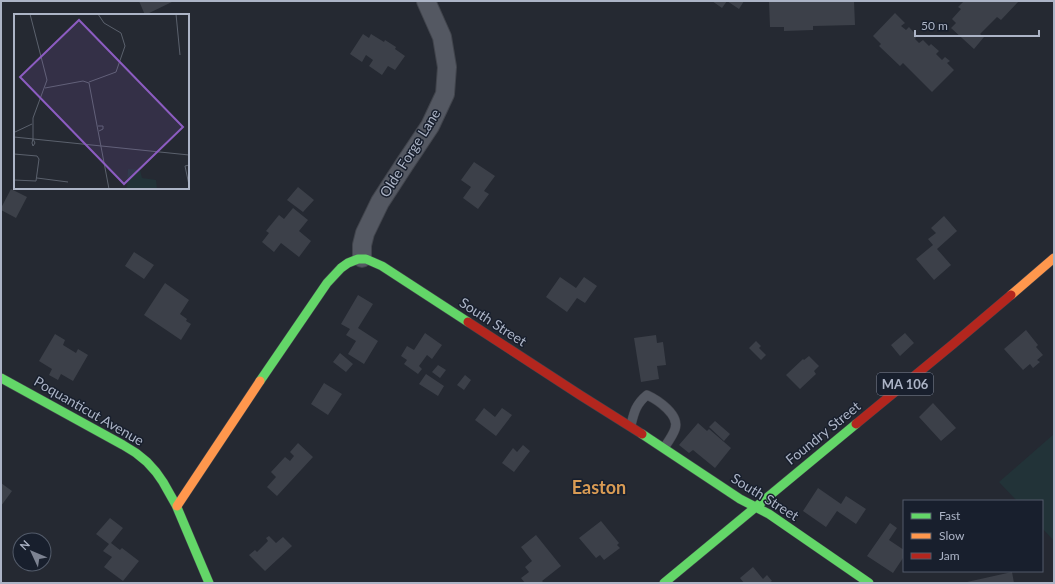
<svg xmlns="http://www.w3.org/2000/svg" width="1055" height="584" font-family="Lato,sans-serif">
  <style>
    .green { fill: #223338 }
    .building { fill: #3c4049 }
    .lines { fill: none; stroke-linecap: round; stroke-linejoin: round }
    .lane-casing { stroke: #41444c; stroke-width: 10 }
    .street-casing { stroke: #41444c; stroke-width: 20 }
    .fast-casing { stroke: #41444c; stroke-width: 10 }
    .slow-casing { stroke: #41444c; stroke-width: 10 }
    .jam-casing { stroke: #41444c; stroke-width: 10 }
    .lane { stroke: #545862; stroke-width: 9 }
    .street { stroke: #545862; stroke-width: 18 }
    .fast { stroke: #63d668; stroke-width: 9 }
    .slow { stroke: #ff974d; stroke-width: 9 }
    .jam { stroke: #b3261e; stroke-width: 9 }
    .labels { text-anchor: middle; stroke-width: 3; stroke-linejoin: round; paint-order: stroke }
    .shield { fill: #181f2d; stroke: #808798; stroke-width: 1 }
    .shield-label { font-size: 13px; font-weight: bold; fill: #acb4c6 }
    .street-label { font-size: 14px; fill: #acb4c6; stroke: #181f2d }
    .district-label { font-size: 18px; font-weight: bold; fill: #d99b54; stroke: #181f2d }
    .inset-road { fill: none; stroke: #5b616d; stroke-width: 1 }
    .view { fill: #8c5cc1; fill-opacity: 0.15; stroke: #8c5cc1; stroke-width: 2 }
    .inset-edge { fill: none; stroke: #acb4c6; stroke-width: 2 }
  </style>
  <rect width="100%" height="100%" fill="#252932"/>
  <path class="green" d="M1054 434V541L1042 528V501H1017L999 482Z"/>
  <path class="building" d="M139 1H174L145 15Z
    M712 1H744L739 9 727 1 722 8Z
    M769 1H854L855 25 813 26V30L784 31V27H770Z
    M964 1H1019L1001 20 997 17 980 34 984 37 974 49 951 28 956 23 952 19 961 9 958 7Z
    M895 13 905 23 901 26 906 30 909 27 917 36 915 39 919 43 923 40 929 46 931 44 939 51 936 54 942 60 945 57 950 61 947 63 954 70 932 92 903 63 900 66 879 46 881 44 873 36Z
    M363 34 369 38 371 34 384 42 385 40 396 47 395 49 405 56 395 70 388 66 382 75 369 66 373 60 366 55 362 62 350 54Z
    M474 162 495 176 484 191 489 194 478 209 463 198 471 187 461 180Z
    M298 187 314 200 303 212 287 200Z
    M11 189 27 197 16 218 1 210V208Z
    M293 208 308 220 299 231 311 241 299 257 281 243 274 252 262 242 269 233 266 231 279 215 284 219Z
    M944 216 957 231 937 249 951 265 934 280 916 259 933 245 928 239 936 233 931 228Z
    M134 252 154 265 144 279 125 266Z
    M560 277 576 288 584 277 597 286 585 303 577 298 567 312 546 297Z
    M165 283 189 300 180 314 187 319 186 321 191 324 181 340 144 315Z
    M358 295 373 304 358 328 378 341 364 364 348 354 356 341 346 335 350 329 341 324Z
    M1026 330 1038 345 1036 347 1043 355 1037 360 1040 362 1033 368 1030 364 1023 370 1004 349Z
    M425 333 442 345 432 359 427 355 419 366 422 369 418 374 404 364 407 360 401 356 407 346 414 350Z
    M905 333 914 343 900 356 891 345Z
    M55 334 65 340 63 345 76 353 78 349 88 355 73 381 61 374 58 380 49 375 52 369 39 361Z
    M656 335 657 343 663 342 666 365 657 366 659 379 641 382 634 338Z
    M756 341 761 346 759 348 766 355 761 360 749 348Z
    M340 353 353 364 346 372 333 362Z
    M809 356 819 366 814 371 816 374 800 389 786 375 803 359 804 360Z
    M438 365 446 370 440 378 432 372Z
    M426 374 444 386 438 396 419 384Z
    M465 375 471 380 464 390 457 385Z
    M324 383 342 394 328 415 311 404Z
    M933 403 956 428 941 441 919 417Z
    M484 408 495 417 502 408 512 415 496 436 475 420Z
    M715 421 730 434 724 441 709 427Z
    M698 423 707 431 709 429 731 448 715 468 693 450 689 453 679 445Z
    M298 443 313 457 277 496 267 487 276 477 271 472 285 457 290 461 294 456 290 452Z
    M523 445 530 451 514 472 502 463 513 448 517 452Z
    M1 483 12 491 1 506Z
    M818 488 841 504 846 496 866 509 856 524 837 511 826 527 803 511Z
    M110 518 123 528 111 543 120 550 122 548 139 561 123 581 104 567 112 557 103 551 109 544 96 534Z
    M601 521 619 543 617 545 620 548 604 560 600 555 596 558 579 538Z
    M890 523 897 528 889 540 904 550V558H903L893 573 867 556Z
    M536 535 561 566 542 581 544 583H525L521 578 529 572 525 567 532 561 521 547Z
    M269 536 276 543 283 537 292 546 265 571 249 555 255 550 257 552 268 541 266 538Z
    M753 567 763 579 767 575 772 581 769 583H744L740 578Z
    M1012 572 1014 583H967V582Z"/>
  <g class="lines">
    <defs>
      <path id="lane" d="M631 425C634 412 636 404 647 395 658 400 680 415 675 429 673 435 668 442 664 448"/>
      <path id="street" d="M362 258V245L365 233 380 202 404 165 430 126 445 94 447 67 442 37 426 1"/>
      <path id="fast" d="M1 378 123 445 136 453 147 462 156 472 163 482 176 505 209 583
        M260 381 327 283 341 268 348 263 358 259H366L382 266 468 322
        M642 434 740 499 769 514 869 583
        M664 583 856 424"/>
      <path id="slow" d="M1011 295 1054 258
        M177 506 260 381"/>
      <path id="jam" d="M468 322 580 395 642 434
        M856 424 952 345 1011 295"/>
    </defs>
    <use href="#lane" class="lane-casing"/>
    <use href="#street" class="street-casing"/>
    <use href="#fast" class="fast-casing"/>
    <use href="#slow" class="slow-casing"/>
    <use href="#jam" class="jam-casing"/>
    <use href="#lane" class="lane"/>
    <use href="#street" class="street"/>
    <use href="#fast" class="fast"/>
    <use href="#slow" class="slow"/>
    <use href="#jam" class="jam"/>
  </g>
  <g class="labels">
    <rect class="shield" x="877" y="373" width="56" height="22" rx="3"/>
    <g class="shield-label">
      <text x="905" y="389">MA 106</text>
    </g>
    <g class="street-label">
      <text transform="translate(410 153) rotate(-58)" y="5">Olde Forge Lane</text>
      <text transform="translate(493 322) rotate(33)" y="5">South Street</text>
      <text transform="translate(89 411) rotate(30)" y="5">Poquanticut Avenue</text>
      <text transform="translate(823 433) rotate(-39)" y="5">Foundry Street</text>
      <text transform="translate(765 497) rotate(32)" y="5">South Street</text>
    </g>
    <g class="district-label">
      <text x="599" y="494">Easton</text>
    </g>
  </g>
  <g transform="translate(14 14)">
    <rect width="175" height="175" fill="#252932"/>
    <path d="M114 155 126 156 128 164 142 166 143 175H110L113 173Z" fill="#223338"/>
    <path class="inset-road" d="M16 0 33 66 19 104V125M162 0 166 41M75 68 102 58 111 32 107 19 90 9 84 0M31 74 69 67 75 69 95 175M84 112H89V115L85 117M1 118 18 110M0 123 175 141M19 125 21 129 19 132 18 129ZM0 140 23 142 25 145 22 167 0 166M175 151 171 152 175 171M23 164 54 168"/>
    <path class="view" d="M65 6 169 113 110 170 6 63Z"/>
    <rect width="175" height="175" class="inset-edge"/>
  </g>
  <rect width="1055" height="584" fill="none" stroke="#acb4c6" stroke-width="4"/>
  <rect x="903" y="500" width="140" height="72" fill="#181f2d" stroke="#535b6a"/>
  <rect x="911" y="513" width="20" height="6" fill="#63d668" stroke="#535b6a"/>
  <text x="939" y="520" font-size="12" fill="#acb4c6">Fast</text>
  <rect x="911" y="533" width="20" height="6" fill="#ff974d" stroke="#535b6a"/>
  <text x="939" y="540" font-size="12" fill="#acb4c6">Slow</text>
  <rect x="911" y="553" width="20" height="6" fill="#b3261e" stroke="#535b6a"/>
  <text x="939" y="560" font-size="12" fill="#acb4c6">Jam</text>
  <g transform="translate(32 552) rotate(314)"><circle r="19" fill="#181f2d" stroke="#535b6a"/>
  <path d="M0-3L7 15L0 10L-7 15Z" fill="#7d8392"/>
  <text y="-6" font-size="11" font-weight="bold" text-anchor="middle" fill="#acb4c6">N</text>
  </g>
  <path d="M915 30v6h124v-6" fill="none" stroke="#acb4c6" stroke-width="2"/>
  <text x="921" y="30" font-size="12" fill="#acb4c6" stroke="#181f2d" stroke-width="3" paint-order="stroke">50 m</text>
</svg>
